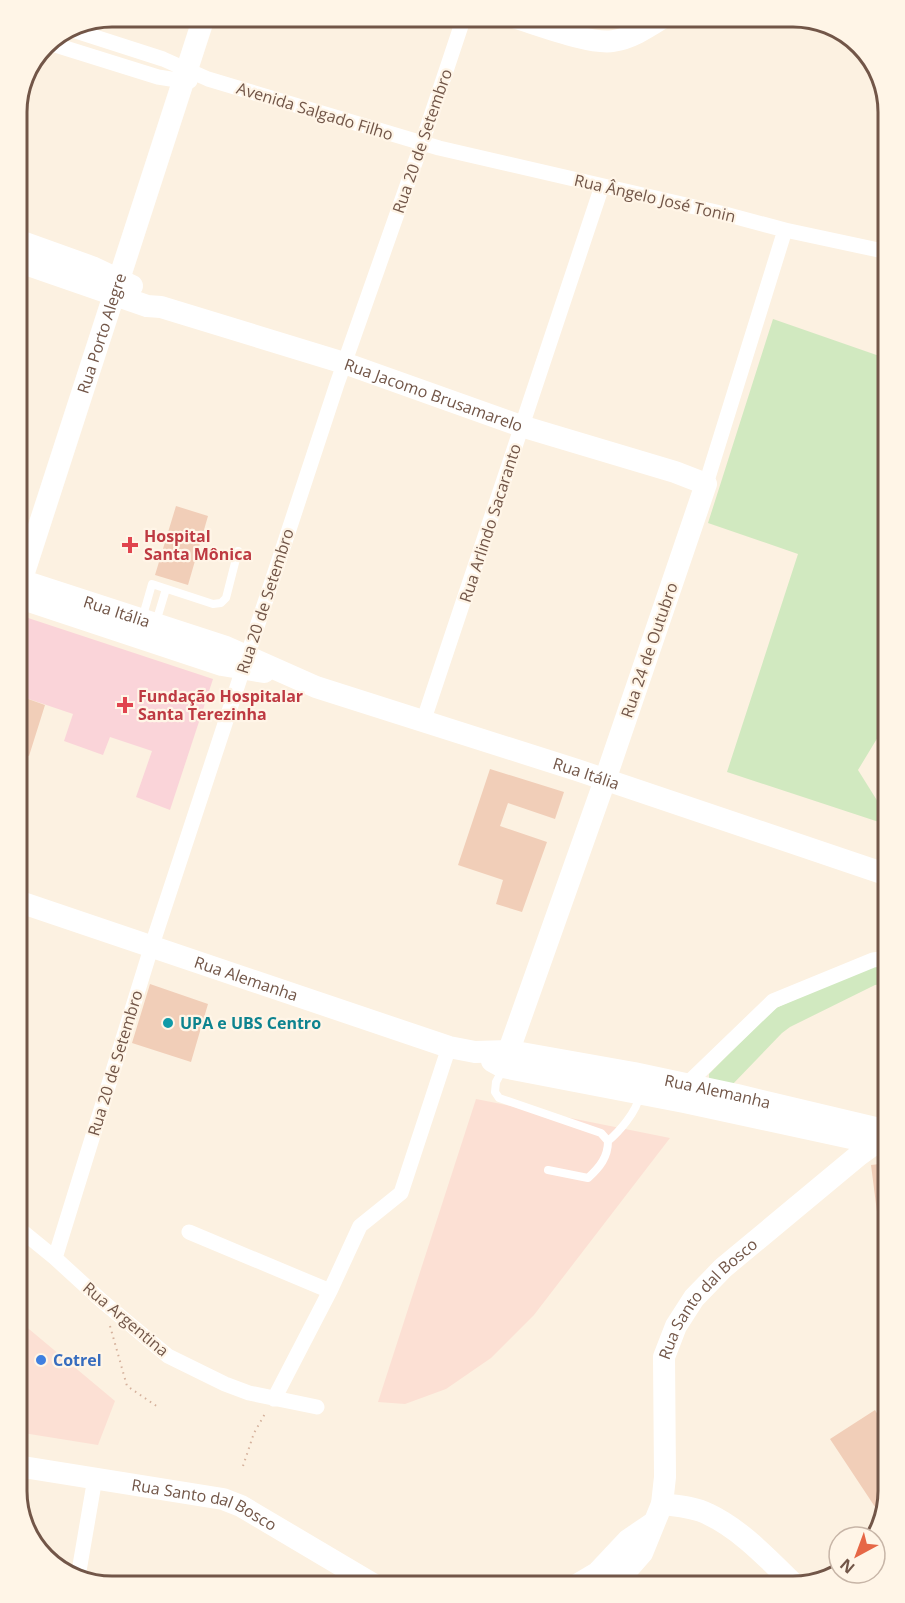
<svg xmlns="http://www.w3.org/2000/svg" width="905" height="1603" font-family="'Open Sans',sans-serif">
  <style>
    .commercial { fill: #fce0d4 }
    .medical { fill: #fad4d9 }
    .green { fill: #d1e9c0 }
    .building { fill: #f1ceb8 }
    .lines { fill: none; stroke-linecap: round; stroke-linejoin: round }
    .path { stroke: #d5b19c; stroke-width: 2; stroke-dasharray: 1.5 4.5; stroke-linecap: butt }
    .lane { stroke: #fff; stroke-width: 8 }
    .street { stroke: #fff; stroke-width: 15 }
    .secondary { stroke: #fff; stroke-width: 22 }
    .health-dot { fill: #e0444e; stroke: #fff5e7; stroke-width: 2 }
    .culture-dot { fill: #0f9aa8; stroke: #fff5e7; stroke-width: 2 }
    .shop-dot { fill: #3f7fe0; stroke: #fff5e7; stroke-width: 2 }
    .labels { text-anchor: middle; stroke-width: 4.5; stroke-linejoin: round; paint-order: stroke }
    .street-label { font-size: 16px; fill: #725648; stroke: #fff5e7 }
    .health-label { font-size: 16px; font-weight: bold; fill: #be3a42; stroke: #fff5e7; text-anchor: start }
    .culture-label { font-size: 16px; font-weight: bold; fill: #0d838f; stroke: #fff5e7; text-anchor: start }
    .shop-label { font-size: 16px; font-weight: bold; fill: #366cbe; stroke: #fff5e7; text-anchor: start }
    .rim { fill: none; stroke: #725648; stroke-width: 3 }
  </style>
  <rect width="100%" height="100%" fill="#fcf1e1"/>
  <path class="commercial" d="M476 1099 670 1138 534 1315 491 1358 446 1389 405 1404 378 1402Z
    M17 1319 115 1401 98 1445 17 1432Z"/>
  <path class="medical" d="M19 615 213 679 170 810 136 797 152 751 110 737 103 755 64 741 73 714 17 695V621Z"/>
  <path class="green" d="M773 319 888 359V729L881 732 858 770 888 818V825L727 772 798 554 708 523Z
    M888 963V983L875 985 790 1027 782 1033 730 1087 709 1079V1074L770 1012 778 1007 868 967Z"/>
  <path class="building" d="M176 506 208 516 188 585 155 575Z
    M17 695 45 705 29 756 17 752Z
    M490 769 564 792 555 819 508 803 500 826 547 842 522 912 496 904 503 880 458 865Z
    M150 984 208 1004 191 1062 132 1043Z
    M888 1163V1251H882L871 1165Z
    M875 1410 888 1431V1491L881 1516 830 1439Z"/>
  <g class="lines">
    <path class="path" d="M110 1326 127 1386 158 1407
      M243 1466 254 1433 266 1412"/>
    <path class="lane" d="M142 619 152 584 213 604 221 603 226 598 238 551
      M156 622 166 589
      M503 1069 496 1082 495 1092 499 1098 601 1133 608 1141C608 1157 600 1167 588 1178L548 1170
      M608 1141C619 1132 637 1111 639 1097"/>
    <path class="street" d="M76 31 163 59 208 79 439 148 725 214 785 230 888 252
      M49 43 158 77 183 81H190
      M706 484 785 230
      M423 722 602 186
      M686 1085 773 1001 873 960 888 958
      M17 1227 55 1258 102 1301 168 1356 225 1384 249 1393 317 1407
      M189 1232 330 1291
      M55 1258 152 945 337 384 422 143 464 17
      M274 1399 330 1291 360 1226 401 1193 449 1047
      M78 1577 95 1478"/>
    <g class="secondary">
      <path d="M513 17C537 24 591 45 613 41 632 38 648 27 664 17"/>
      <path d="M17 240 92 267 132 286"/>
      <path id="s1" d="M17 261 147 306 161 307 344 363 521 426 675 472 706 484 605 780 503 1067"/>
      <path id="s2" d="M17 579 226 647 316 687 577 770 888 875"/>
      <path id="s3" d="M17 594 204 17"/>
      <path d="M17 597 222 665 264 672"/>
      <path id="s4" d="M17 901 449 1047 475 1052 510 1051 634 1073 737 1095 888 1131"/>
      <path d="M492 1061 503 1067 684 1102 874 1143"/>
      <path id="s5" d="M17 1466 223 1499 241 1506 376 1586"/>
      <path d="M662 1504C677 1506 694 1507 708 1514 742 1530 769 1560 796 1586"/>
      <path d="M575 1586 597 1573 628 1540 653 1523"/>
      <path id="s6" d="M613 1586 642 1553 662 1504 665 1477 664 1357 676 1326 694 1298 723 1268 859 1155 888 1134"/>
    </g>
  </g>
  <g class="health-dot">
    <path d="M127 536h6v6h6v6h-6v6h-6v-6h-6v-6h6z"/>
    <path d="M122 696h6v6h6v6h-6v6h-6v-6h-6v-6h6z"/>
  </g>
  <circle class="culture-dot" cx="168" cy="1023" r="6"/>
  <circle class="shop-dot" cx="41" cy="1360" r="6"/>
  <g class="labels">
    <g class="street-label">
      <text transform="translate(315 111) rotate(17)" y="6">Avenida Salgado Filho</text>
      <text transform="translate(422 141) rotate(-71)" y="6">Rua 20 de Setembro</text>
      <text transform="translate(655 198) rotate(13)" y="6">Rua Ângelo José Tonin</text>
      <text dy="6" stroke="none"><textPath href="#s3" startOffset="274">Rua Porto Alegre</textPath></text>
      <text dy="6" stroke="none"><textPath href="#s1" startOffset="438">Rua Jacomo Brusamarelo</textPath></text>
      <text transform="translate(490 523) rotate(-72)" y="6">Rua Arlindo Sacaranto</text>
      <text transform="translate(265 601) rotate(-72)" y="6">Rua 20 de Setembro</text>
      <text dy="6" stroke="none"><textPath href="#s2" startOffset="105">Rua Itália</textPath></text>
      <text transform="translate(649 650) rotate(-71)" y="6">Rua 24 de Outubro</text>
      <text dy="6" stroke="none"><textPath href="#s2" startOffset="602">Rua Itália</textPath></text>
      <text dy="6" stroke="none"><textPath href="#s4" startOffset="242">Rua Alemanha</textPath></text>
      <text transform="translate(115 1063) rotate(-73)" y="6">Rua 20 de Setembro</text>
      <text dy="6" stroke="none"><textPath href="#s4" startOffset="729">Rua Alemanha</textPath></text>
      <text dy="6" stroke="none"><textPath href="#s6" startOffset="318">Rua Santo dal Bosco</textPath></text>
      <text transform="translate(126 1319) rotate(40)" y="6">Rua Argentina</text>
      <text dy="6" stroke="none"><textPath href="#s5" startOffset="192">Rua Santo dal Bosco</textPath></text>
    </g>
    <g class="health-label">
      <text x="144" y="542">Hospital<tspan x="144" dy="18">Santa Mônica</tspan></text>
      <text x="138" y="702">Fundação Hospitalar<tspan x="138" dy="18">Santa Terezinha</tspan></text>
    </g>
    <g class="culture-label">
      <text x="180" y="1029">UPA e UBS Centro</text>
    </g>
    <g class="shop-label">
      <text x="53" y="1366">Cotrel</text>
    </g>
  </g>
  <path d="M0 0H905V1603H0ZM112 27H793A85 85 0 0 1 878 112V1491A85 85 0 0 1 793 1576H112A85 85 0 0 1 27 1491V112A85 85 0 0 1 112 27Z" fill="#fff5e7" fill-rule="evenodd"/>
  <path class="rim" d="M112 27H793A85 85 0 0 1 878 112V1491A85 85 0 0 1 793 1576H112A85 85 0 0 1 27 1491V112A85 85 0 0 1 112 27Z"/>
  <g transform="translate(857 1555) rotate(221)"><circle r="28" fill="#fff5e7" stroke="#c7b5a7" stroke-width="1.5"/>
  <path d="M0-4.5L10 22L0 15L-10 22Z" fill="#e66746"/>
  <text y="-9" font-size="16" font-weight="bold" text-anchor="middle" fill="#725648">N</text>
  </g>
</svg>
